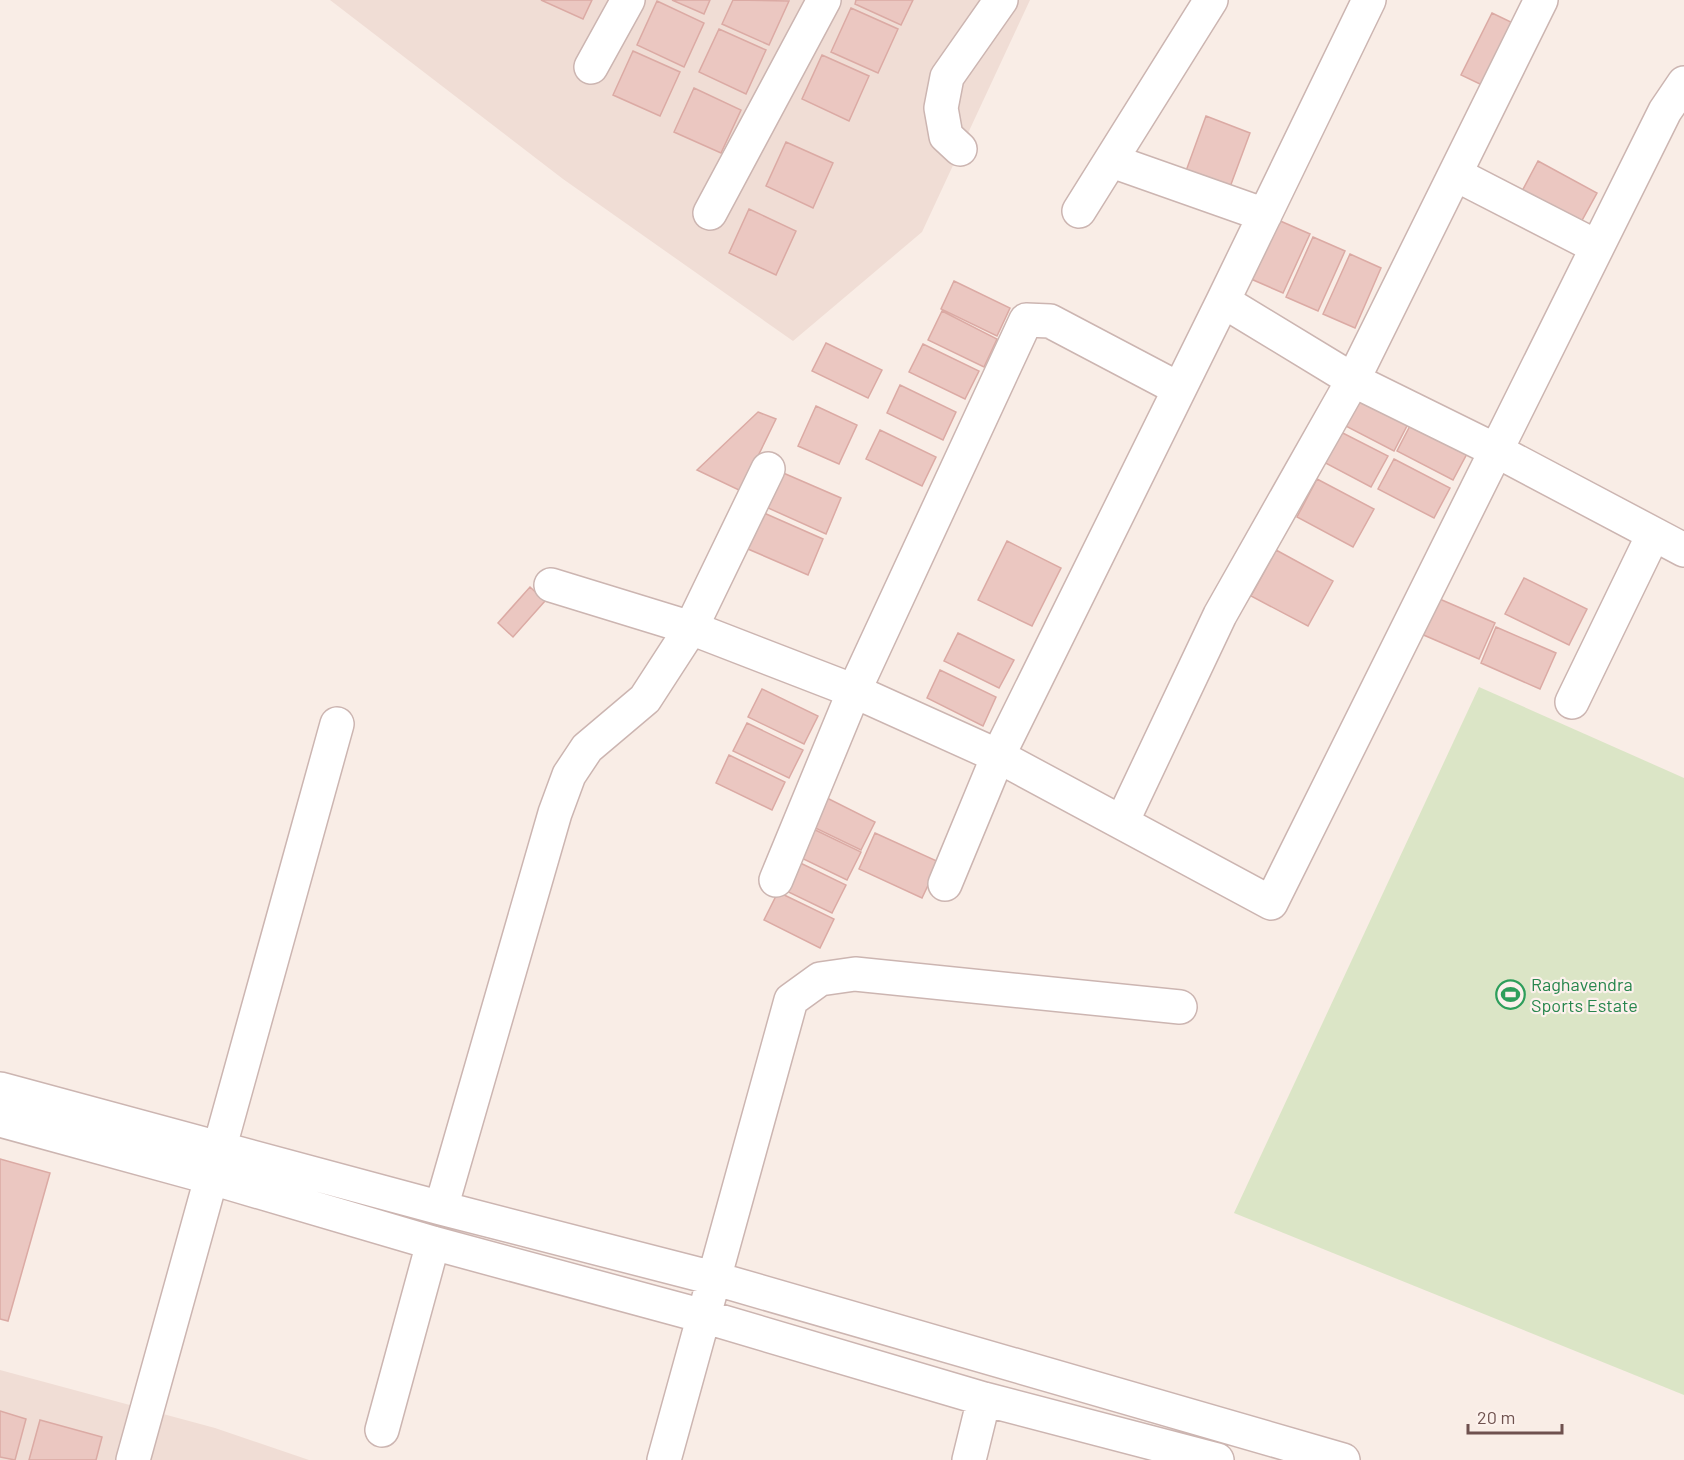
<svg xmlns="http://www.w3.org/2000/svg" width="1684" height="1460" font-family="Barlow,sans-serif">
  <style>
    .residential { fill: #f0ddd5 }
    .green { fill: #dbe5c6 }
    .building { fill: #ebc7c1; stroke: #dbaaa4; stroke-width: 1.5 }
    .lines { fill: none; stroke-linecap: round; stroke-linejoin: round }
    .minor-casing { stroke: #ccb5b1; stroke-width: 36 }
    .minor { stroke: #fff; stroke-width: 33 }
    .labels { text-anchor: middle; stroke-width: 4.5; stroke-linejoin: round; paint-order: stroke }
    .leisure-label { font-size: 18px; fill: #27864d; stroke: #fcf1ec; text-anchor: start }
  </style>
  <rect width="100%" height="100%" fill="#f9ede6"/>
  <path class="residential" d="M330 0H1030L922 232 793 341 563 179Z
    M0 1370 215 1428 309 1460H0Z"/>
  <path class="green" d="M1479 687 1684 778V1395L1234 1213Z"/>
  <path class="building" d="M541 0H592L583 19Z
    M672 0H710L704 14Z
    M733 0 789 1 769 45 722 24Z
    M856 0H913L901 25 855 4Z
    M657 1 704 23 684 67 637 45Z
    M851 8 898 29 878 73 831 52Z
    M1492 13 1513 23 1482 85 1461 75Z
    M719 29 766 50 746 94 699 72Z
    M633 51 680 72 660 116 613 95Z
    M822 55 869 76 849 121 802 99Z
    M694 88 741 110 721 153 674 132Z
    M1206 116 1250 133 1230 187 1186 171Z
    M786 142 833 163 813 208 766 186Z
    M1538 161 1597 193 1580 224 1521 193Z
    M749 209 796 231 776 275 729 253Z
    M1278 220 1310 234 1283 293 1251 279Z
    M1313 237 1345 251 1318 311 1286 297Z
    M1350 254 1381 268 1355 328 1323 314Z
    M954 281 1010 308 997 336 941 309Z
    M942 311 997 339 984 367 928 340Z
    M826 343 882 370 868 398 812 371Z
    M923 344 979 371 965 399 909 372Z
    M900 385 956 412 943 440 887 413Z
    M1354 391 1410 420 1394 451 1338 422Z
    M816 406 857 425 839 464 798 446Z
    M758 412 776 419 741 491 697 470Z
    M1413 420 1469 450 1453 480 1397 451Z
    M1331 427 1388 456 1371 487 1316 458Z
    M880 430 936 457 922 486 866 459Z
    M1394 459 1450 488 1434 518 1378 489Z
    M781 472 841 498 826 534 766 507Z
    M1317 479 1374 509 1353 547 1297 517Z
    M764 513 823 539 808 575 748 549Z
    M1007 541 1061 568 1032 626 978 600Z
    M1276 550 1333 581 1308 626 1251 596Z
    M1524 578 1587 609 1569 645 1505 614Z
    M530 587 545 601 513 637 498 623Z
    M1435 597 1495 623 1479 659 1419 633Z
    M1496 627 1556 653 1540 689 1481 663Z
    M958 633 1014 660 999 688 944 661Z
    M940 670 996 697 983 726 927 698Z
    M762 689 818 716 804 744 748 717Z
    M747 723 803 750 789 778 733 751Z
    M729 755 785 782 772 810 716 783Z
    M819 794 875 822 861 850 805 823Z
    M805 825 861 852 847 880 791 853Z
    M875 833 939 862 922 898 859 869Z
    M790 858 846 885 832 913 776 886Z
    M778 892 834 919 820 948 764 920Z
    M0 1159 50 1173 8 1321 0 1319Z
    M0 1411 26 1419 15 1460 0 1457Z
    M40 1420 102 1437 96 1460H29Z"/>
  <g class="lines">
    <defs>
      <path id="minor" d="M591 67 628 0
        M960 149 946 136 941 108 947 77 1001 0
        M1112 161 1265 215
        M1455 174 1597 247
        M1079 211 1211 0
        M710 213 824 0
        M1223 301 1353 380 1497 451 1684 550
        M551 585 691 628 854 691 998 756 1271 903 1665 111 1684 83
        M1572 702 1653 535
        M1122 822 1220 615 1353 380 1541 0
        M776 880 854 691 1026 320 1050 321 1179 389
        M945 884 998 756 1223 301 1369 0
        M0 1089 441 1208 713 1278 1343 1460
        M0 1120 212 1178 433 1243 703 1316 984 1399 1217 1460
        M441 1208 555 813 569 775 587 748 645 699 691 628 768 469
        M382 1430 433 1243
        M133 1460 337 724
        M664 1460 791 1000 820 979 855 974 1180 1007
        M969 1460 984 1399"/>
    </defs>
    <use href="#minor" class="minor-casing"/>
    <use href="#minor" class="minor"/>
  </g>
  <defs>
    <symbol id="stadium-ring" viewBox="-11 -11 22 22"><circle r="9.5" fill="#fcf1ec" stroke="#2e9e5b" stroke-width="1.5"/><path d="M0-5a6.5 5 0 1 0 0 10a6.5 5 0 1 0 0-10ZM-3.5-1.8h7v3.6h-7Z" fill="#2e9e5b"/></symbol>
  </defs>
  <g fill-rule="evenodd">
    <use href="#stadium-ring" x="1494" y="978" width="33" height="33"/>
  </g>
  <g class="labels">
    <g class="leisure-label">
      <text x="1531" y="991">Raghavendra<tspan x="1531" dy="21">Sports Estate</tspan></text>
    </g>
  </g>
  <path d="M1468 1424v9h94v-9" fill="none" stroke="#6f514e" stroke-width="3"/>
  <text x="1477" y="1424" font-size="18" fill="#6f514e" stroke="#fcf1ec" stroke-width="4.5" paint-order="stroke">20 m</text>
</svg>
